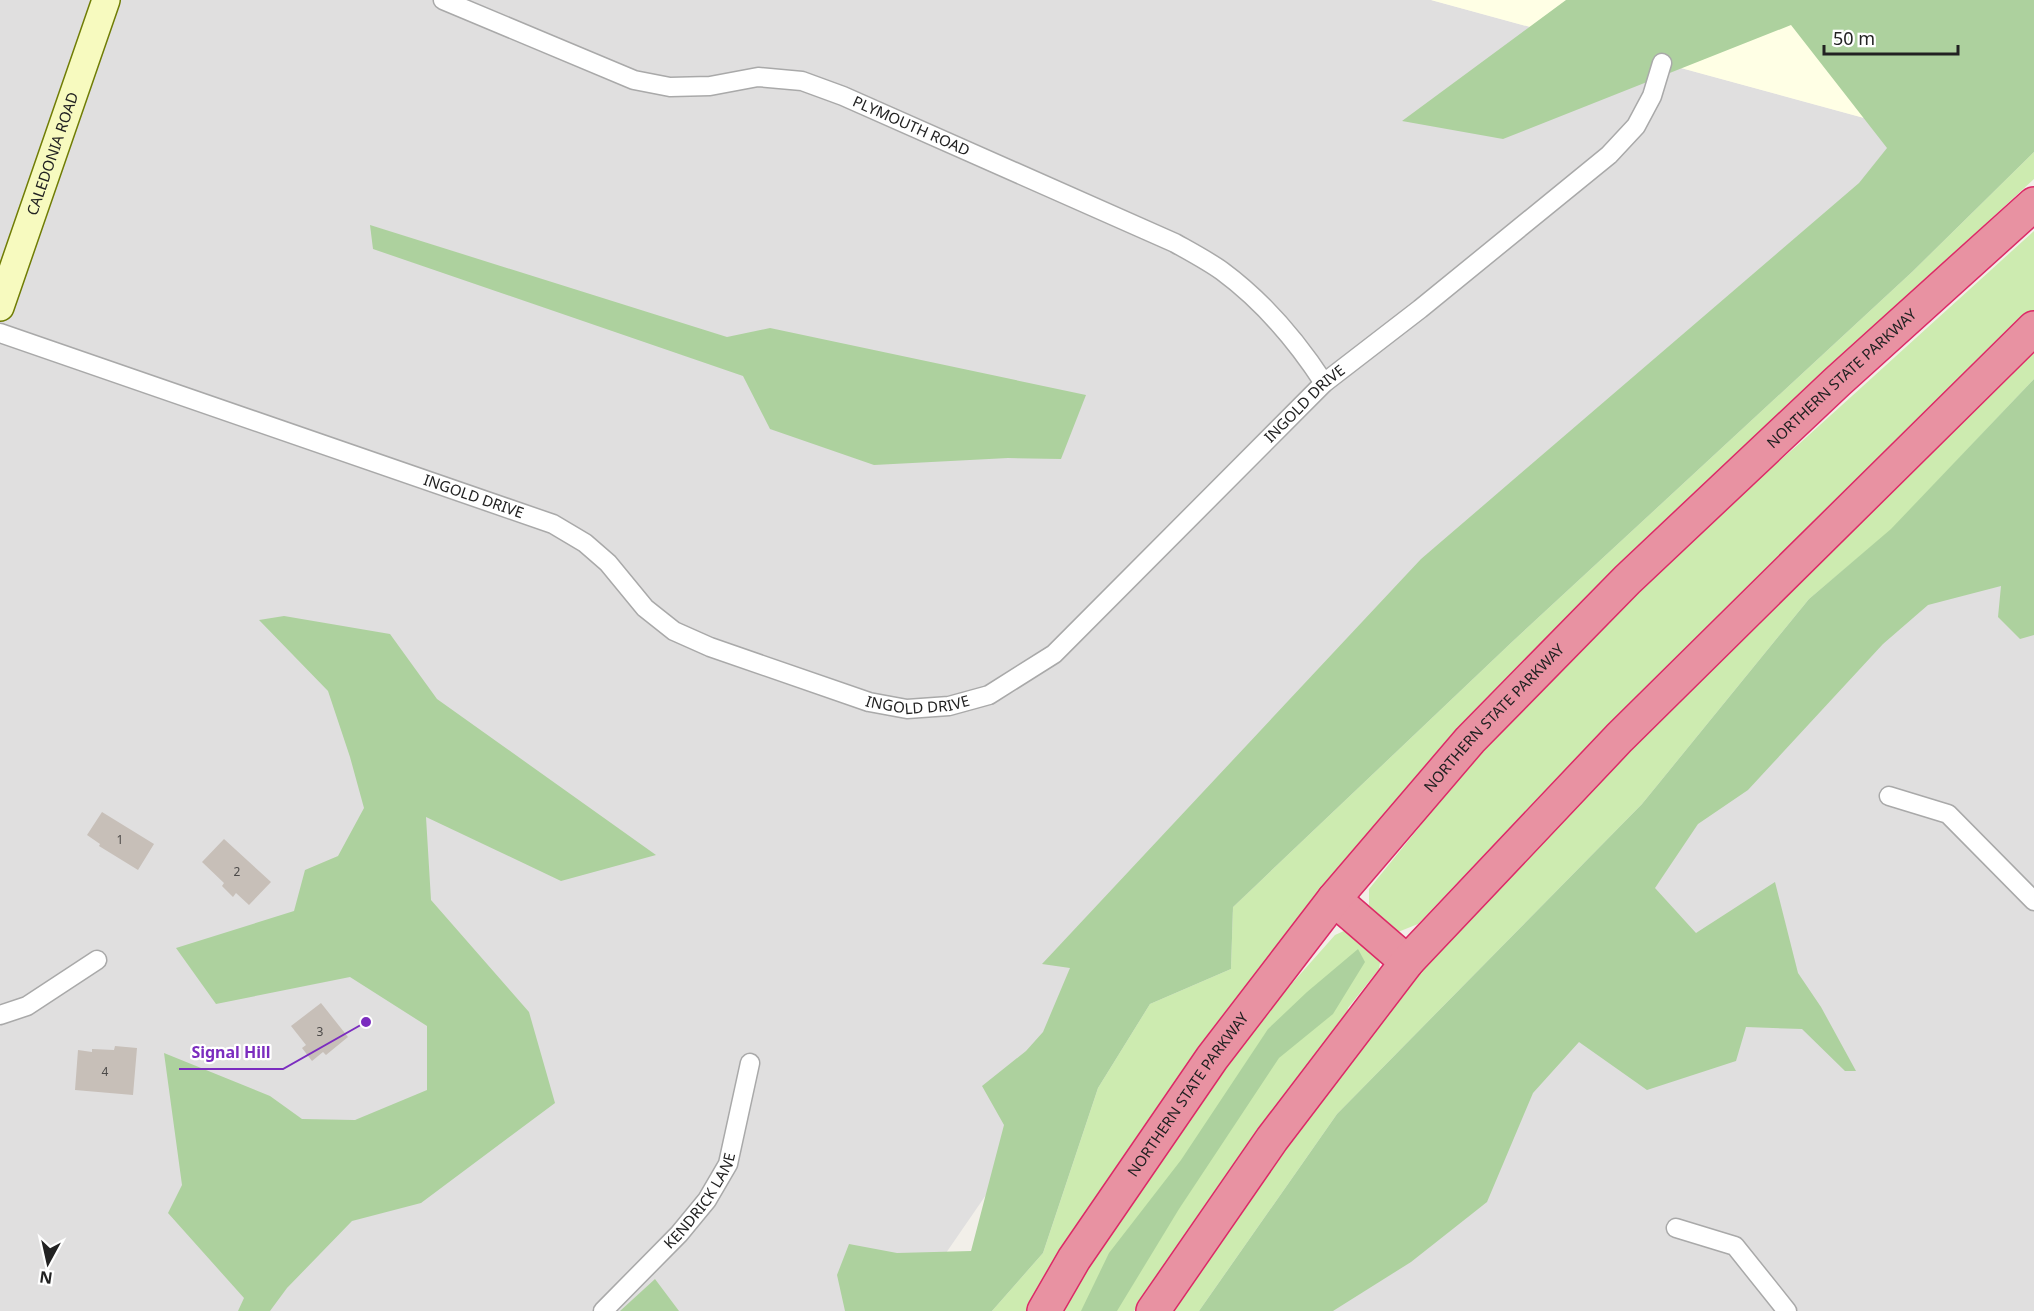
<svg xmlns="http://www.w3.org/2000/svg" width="2034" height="1311" font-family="'Noto Sans',sans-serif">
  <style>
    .residential { fill: #e0dfdf }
    .education { fill: #ffffe5 }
    .grass { fill: #cdebb0 }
    .forest { fill: #add19e }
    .building { fill: #c7bfb8 }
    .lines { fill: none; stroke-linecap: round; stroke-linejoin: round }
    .street-casing { stroke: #a9a9a9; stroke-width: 21 }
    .secondary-casing { stroke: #707d05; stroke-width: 30 }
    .highway-casing { stroke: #dc2a67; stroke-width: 36 }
    .street { stroke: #fff; stroke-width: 18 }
    .secondary { stroke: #f7fabf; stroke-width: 27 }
    .highway { stroke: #e892a2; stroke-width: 33 }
    .labels { text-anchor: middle; stroke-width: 4.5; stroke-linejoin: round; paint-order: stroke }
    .number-label { font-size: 12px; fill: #4b4948 }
    .street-label { font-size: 15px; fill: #222; stroke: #fff }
    .leader { fill: none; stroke: #7b2cbf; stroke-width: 2 }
    .callout-dot { fill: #7b2cbf; stroke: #fff; stroke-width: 2 }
    .callout-label { font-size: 16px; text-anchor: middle; font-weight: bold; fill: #7b2cbf; stroke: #fff; stroke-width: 4.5; stroke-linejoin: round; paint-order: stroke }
  </style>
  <rect width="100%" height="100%" fill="#f2efe9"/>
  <path class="residential" d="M0 0H1431L1941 139 1026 1137 906 1311H0Z
    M2034 410V1311H1224Z"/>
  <path class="education" d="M1431 0H2034L1941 139Z"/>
  <path class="grass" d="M2034 152V179L1812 384 1508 682 1335 872 1188 1065 1029 1311H992L1043 1253 1098 1088 1150 1004 1231 969 1233 907 1513 641 1912 272Z
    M2034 231V315L1789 554 1602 731 1418 924 1398 932 1369 912V889L1421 825 1431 798 1606 609 1799 444Z
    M2034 352V379L1891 530 1809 599 1642 804 1337 1114 1199 1311H1165L1371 1026 1593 786Z
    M1346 930 1381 957 1379 969 1348 1008 1345 1025 1235 1167 1134 1311H1059L1137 1186 1263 1016 1335 935Z"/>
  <path class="forest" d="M1566 0H2034V152L1912 272 1513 641 1233 907 1231 969 1150 1004 1098 1088 1043 1253 992 1311H845L837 1275 849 1244 897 1253 971 1251 1004 1125 982 1086 1026 1051 1043 1032 1070 968 1042 964 1421 559 1859 183 1887 148 1791 25 1503 139 1402 121Z
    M370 225 727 337 770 328 1086 395 1061 459 1008 458 874 465 770 429 743 376 373 249Z
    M2034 379V635L2020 639 1998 617 2001 586 1928 605 1883 644 1748 790 1698 824 1655 888 1696 933 1775 882 1798 973 1821 1007 1856 1071H1845L1802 1029 1746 1027 1736 1061 1647 1090 1579 1042 1533 1093 1487 1202 1411 1262 1333 1311H1199L1337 1114 1642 804 1809 599 1891 529Z
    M284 616 390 634 437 699 656 855 561 881 426 817 431 900 529 1012 555 1103 421 1203 352 1221 287 1288 270 1311H238L244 1298 168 1213 182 1185 164 1053 270 1096 302 1119 355 1120 427 1090V1026L350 977 216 1004 176 948 294 911 305 870 338 856 364 808 350 757 328 691 259 620Z
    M1358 949 1365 962 1333 1014 1279 1058 1179 1209 1117 1311H1081L1109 1253 1181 1160 1268 1029 1307 992Z
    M655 1279 679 1311H620Z"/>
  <path class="building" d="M102 812 154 844 138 870 99 846 100 844 87 835Z
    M224 839 271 882 249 905 236 893 233 897 222 886 224 883 202 862Z
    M321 1003 348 1037 326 1055 323 1052 312 1061 302 1048 306 1045 291 1026Z
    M115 1046 137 1048 133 1095 75 1090 78 1050 92 1052V1049L114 1050Z"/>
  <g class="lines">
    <defs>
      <g id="street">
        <path id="s1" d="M443 0 634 80 670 87 710 86 758 77 802 81 843 96 1175 243C1191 252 1208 261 1222 271 1264 302 1296 340 1324 383"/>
        <path id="s2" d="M0 333 553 524 585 543 608 563 645 608 674 631 710 647 869 702 907 709 949 706 989 695 1054 654 1324 383 1420 309 1609 155 1636 126 1652 96 1662 63"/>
        <path d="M1889 796 1948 814 2034 901"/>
        <path d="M0 1015 27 1006 97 960"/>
        <path d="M1676 1228 1735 1246 1787 1311"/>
        <path id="s3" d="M603 1311 679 1234 707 1200 728 1164 750 1063"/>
      </g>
      <g id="secondary">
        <path id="s4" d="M0 307 106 0"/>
      </g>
      <g id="highway">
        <path d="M1334 899 1407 962"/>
        <path id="s5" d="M1044 1311 1074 1259 1212 1058 1334 899 1470 740 1627 580 1837 382 2034 204"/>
        <path d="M1153 1311 1272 1139 1407 962 1619 738 2034 328"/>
      </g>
    </defs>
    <use href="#street" class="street-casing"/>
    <use href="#secondary" class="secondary-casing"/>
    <use href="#highway" class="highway-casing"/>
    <use href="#street" class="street"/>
    <use href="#secondary" class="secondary"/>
    <use href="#highway" class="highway"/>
  </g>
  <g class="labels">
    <g class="number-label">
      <text x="120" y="844">1</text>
      <text x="237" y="876">2</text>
      <text x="320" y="1036">3</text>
      <text x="105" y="1076">4</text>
    </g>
    <g class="street-label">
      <text dy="5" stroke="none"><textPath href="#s1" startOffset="495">PLYMOUTH ROAD</textPath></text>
      <text dy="5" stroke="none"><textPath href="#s4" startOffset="162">CALEDONIA ROAD</textPath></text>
      <text dy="5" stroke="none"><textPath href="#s5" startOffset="1232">NORTHERN STATE PARKWAY</textPath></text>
      <text dy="5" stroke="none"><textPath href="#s2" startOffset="1509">INGOLD DRIVE</textPath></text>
      <text dy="5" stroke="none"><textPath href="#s2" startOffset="501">INGOLD DRIVE</textPath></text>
      <text dy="5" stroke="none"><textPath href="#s2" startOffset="1005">INGOLD DRIVE</textPath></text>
      <text dy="5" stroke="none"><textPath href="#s5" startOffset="746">NORTHERN STATE PARKWAY</textPath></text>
      <text dy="5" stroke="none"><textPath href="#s5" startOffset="260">NORTHERN STATE PARKWAY</textPath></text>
      <text dy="5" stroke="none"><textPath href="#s3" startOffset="148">KENDRICK LANE</textPath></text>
    </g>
  </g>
  <path class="leader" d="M366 1022L283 1069H179"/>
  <circle class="callout-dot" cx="366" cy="1022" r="6"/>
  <g class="callout-label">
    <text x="231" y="1058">Signal Hill</text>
  </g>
  <g transform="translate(48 1263) rotate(188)" stroke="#ffffff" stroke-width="4.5" paint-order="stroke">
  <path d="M0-4.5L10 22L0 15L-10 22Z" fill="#222222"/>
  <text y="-9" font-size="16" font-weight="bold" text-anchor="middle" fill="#222222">N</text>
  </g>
  <path d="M1824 45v9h134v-9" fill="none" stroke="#222222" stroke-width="3"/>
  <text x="1833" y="45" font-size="18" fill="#222222" stroke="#ffffff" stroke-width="4.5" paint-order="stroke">50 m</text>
</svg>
